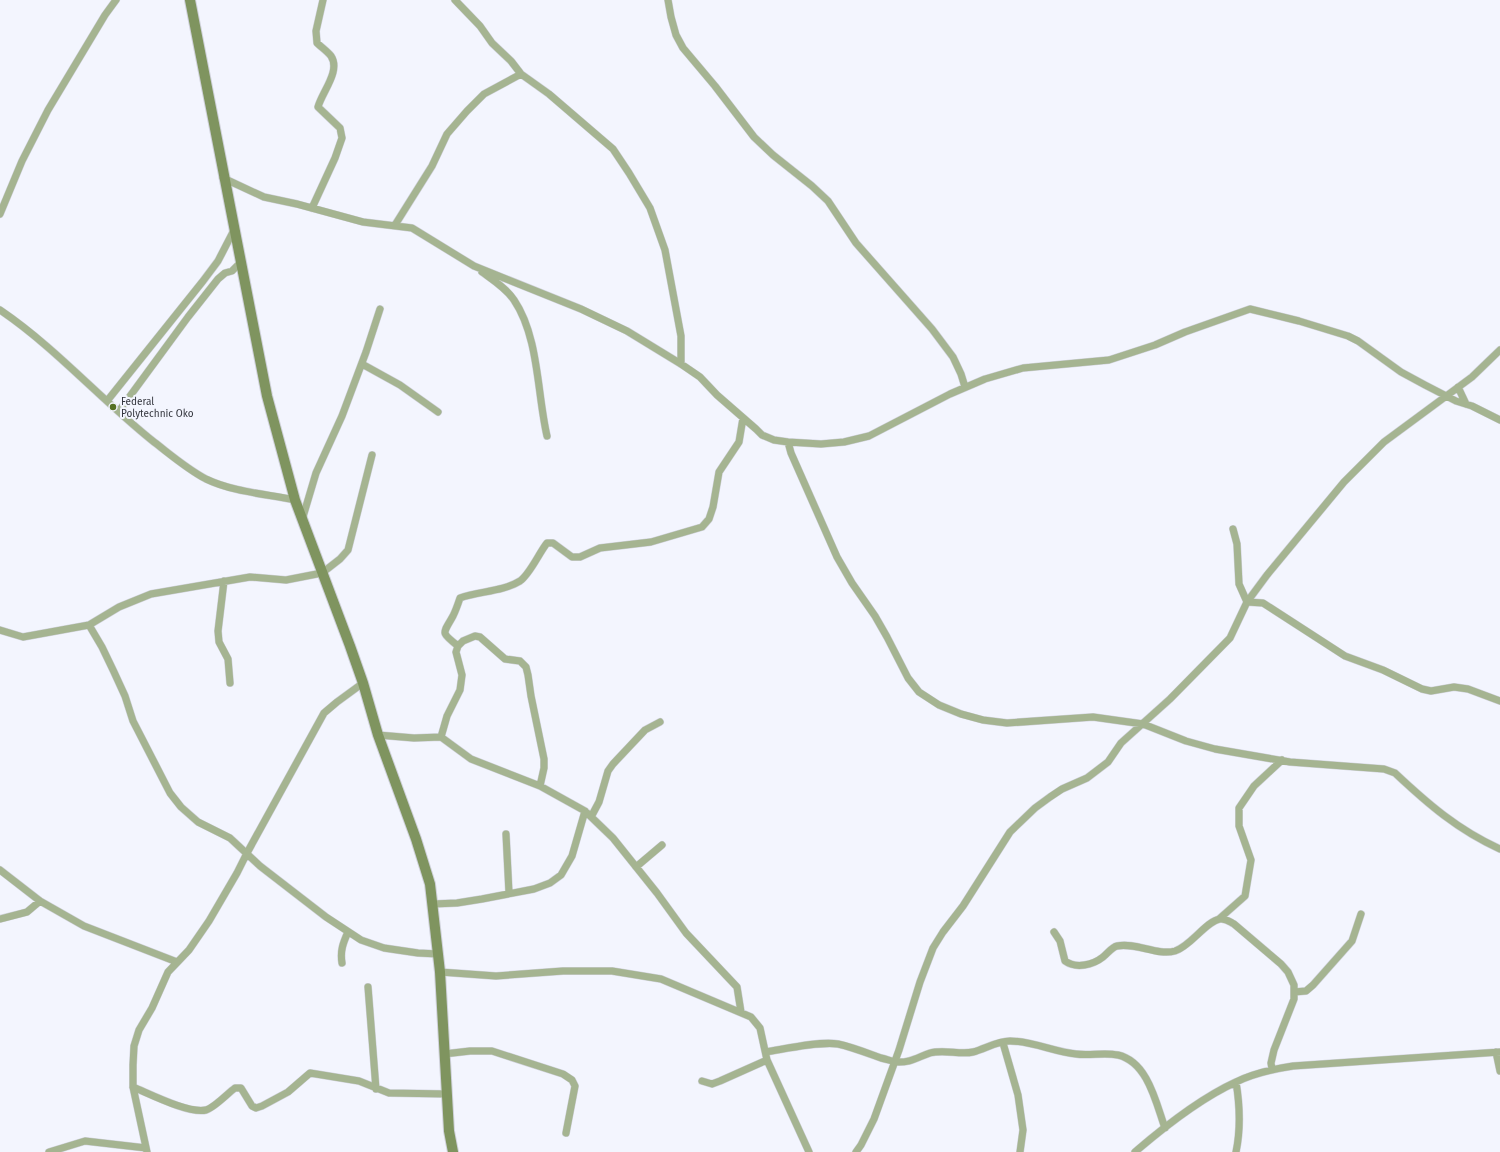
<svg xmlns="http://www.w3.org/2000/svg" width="1500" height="1152" font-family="'Fira Sans',sans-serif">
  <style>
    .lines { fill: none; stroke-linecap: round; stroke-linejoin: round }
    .street-casing { stroke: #d0d2db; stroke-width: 8 }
    .secondary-casing { stroke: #d0d2db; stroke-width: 12 }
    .street { stroke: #a5b491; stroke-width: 7 }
    .secondary { stroke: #7f945f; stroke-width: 10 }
    .poi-dot { fill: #567124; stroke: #f3f5fe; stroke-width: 1.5 }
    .labels { text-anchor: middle; stroke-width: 4; stroke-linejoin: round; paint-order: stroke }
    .poi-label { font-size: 10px; fill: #33353d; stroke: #f3f5fe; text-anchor: start }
  </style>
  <rect width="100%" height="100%" fill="#f3f5fe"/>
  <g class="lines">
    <defs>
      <path id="street" d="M455 0 480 26 492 43 511 61 521 74 549 94 613 149 629 173 650 208 665 250 681 336V364
        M668 0 671 17 676 35 683 48 715 86 754 137 773 155 812 186 828 201 856 243 932 329 953 357 961 374 965 387
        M223 178 264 197 297 204 363 222 412 228 474 266 581 309 627 331 681 364 700 377 717 395 756 429 762 435 774 440 788 442 821 444 844 442 869 436 950 394 985 379 1023 368 1109 360 1155 345 1185 332 1250 309 1299 321 1348 336 1358 341 1401 372 1425 385 1456 401 1472 406 1500 420
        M312 208 335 158 342 138 340 128 318 107C322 92 341 71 331 56 327 51 321 47 317 43L316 31 323 0
        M0 214 22 161 48 110 105 15 116 0
        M395 225 432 166 447 134 467 111 484 94 521 74
        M482 272C493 280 506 288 514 300 539 337 537 393 547 436
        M0 310C56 348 101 400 154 442 171 455 187 469 206 479 233 492 266 494 295 500
        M362 364 400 385 438 412
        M1458 387 1466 404
        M107 401 203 281 218 261 234 230
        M119 411 188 317 218 279 225 273 232 271 241 262
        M788 442 791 453 837 557 852 583 875 616 887 637 908 678 919 692 939 705 961 714 983 720 1007 723 1093 717 1143 724 1186 741 1215 749 1290 762 1384 769 1395 773C1428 804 1458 830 1500 849
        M302 520 316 473 342 416 366 352 380 309
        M1233 529 1237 544 1239 584 1247 602 1263 603 1345 656 1383 670 1422 689 1431 691 1454 687 1468 689 1500 701
        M224 581 218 631 219 642 228 659 230 683
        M89 625 102 647 114 672 125 696 133 721 170 793 181 807 198 822 230 838 260 866 326 917 361 940 384 948 418 953 438 954
        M0 630 23 637 89 625 119 607 151 594 250 577 286 580 322 573 340 559 348 550 372 455
        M458 646C440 632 443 634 453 616 456 610 458 604 460 598 479 591 502 592 520 581 530 574 539 553 547 543H553L572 557H580L600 548 651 542 702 527 709 519 713 507 719 472 739 442 743 418
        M378 735 414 738 441 737 471 759 540 786 585 811 613 838 657 893 686 933 737 987 741 1012
        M441 737 447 716 460 690 462 675 456 652 458 646 463 641 475 636 480 637 505 659 520 661 526 667 528 675 531 696 544 759V768L540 786
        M591 817 599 802 608 771 613 764 645 730 660 722
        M506 834 509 893
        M636 867 662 845
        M0 870 40 901 84 926 177 962
        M433 904 457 903 482 899 534 889 550 883 561 875 572 856 585 811
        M0 919 27 912 40 901
        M1219 919 1245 896 1251 860 1239 826V808L1254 786 1282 760
        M1054 932 1060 941 1065 961C1076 969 1093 965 1103 957 1107 954 1112 947 1117 946 1136 942 1157 956 1175 951 1191 946 1206 921 1220 919 1226 918 1230 922 1234 924L1281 964 1288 972 1294 985V999L1274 1050 1271 1063 1272 1069
        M342 963C340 951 343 943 348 932
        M440 972 496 976 563 971H612L661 979 751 1017 760 1028 767 1060 809 1152
        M368 987 376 1089
        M1294 992 1306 991 1313 985 1352 941 1361 914
        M1003 1043 1018 1095 1023 1130 1020 1152
        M766 1052C785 1049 819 1041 838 1044 852 1047 867 1053 881 1058 886 1059 891 1061 896 1062 910 1063 918 1057 930 1053 944 1049 960 1055 973 1052 985 1049 997 1041 1010 1041 1032 1041 1055 1052 1076 1054 1090 1056 1104 1052 1118 1055 1148 1062 1156 1103 1165 1128
        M1496 1052 1500 1071
        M444 1054 470 1051H492L563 1074 572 1080 575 1086 566 1133
        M702 1081 712 1084 720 1081 767 1060
        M1236 1082C1240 1106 1241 1128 1236 1152
        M133 1087C150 1094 189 1114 206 1110 214 1108 228 1093 235 1088H241L252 1106 256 1108 262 1106 288 1092 310 1073 359 1081 389 1093 447 1094
        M49 1152 85 1141 146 1148
        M147 1152 133 1087V1065L134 1046 139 1030 152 1008 168 972 189 950 209 921 237 873 247 853 324 713 337 702 363 683
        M856 1152 861 1145 874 1119 899 1050 920 982 933 948 943 932 963 906 1010 832 1035 808 1050 797 1062 789 1087 778 1108 762 1121 743 1170 699 1230 638 1247 602 1267 575 1344 482 1384 442 1472 377 1500 350
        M1135 1152C1164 1127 1201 1098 1236 1082 1254 1073 1273 1069 1293 1066L1500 1052"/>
      <path id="secondary" d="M190 0 267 396 295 500 350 646 363 683 378 735 416 839 430 884 440 972 449 1131 453 1152"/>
    </defs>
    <use href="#street" class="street-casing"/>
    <use href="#secondary" class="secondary-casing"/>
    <use href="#street" class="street"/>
    <use href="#secondary" class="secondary"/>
  </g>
  <circle class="poi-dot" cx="113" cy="407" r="4"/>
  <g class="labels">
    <g class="poi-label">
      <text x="121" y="405">Federal<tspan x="121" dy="12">Polytechnic Oko</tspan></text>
    </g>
  </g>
</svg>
